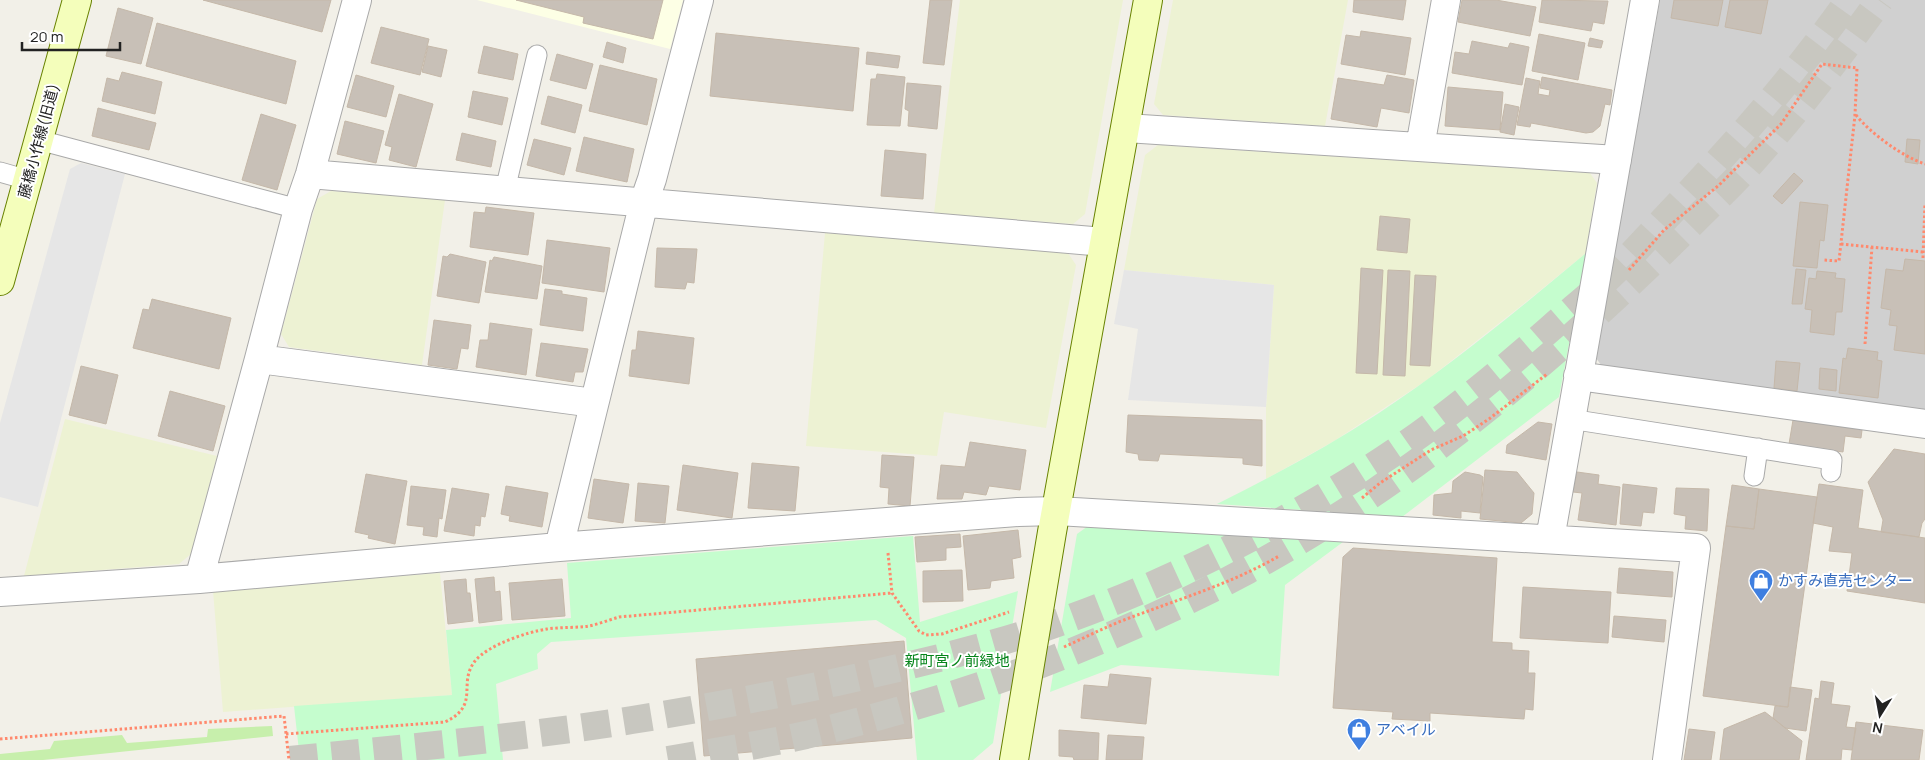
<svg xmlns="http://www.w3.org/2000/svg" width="1925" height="760" font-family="Manrope,'Noto Sans JP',sans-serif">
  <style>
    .education { fill: #fdffe5 }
    .religious { fill: #d0d0d0 }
    .farmland { fill: #edf2d3 }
    .grass { fill: #c7efac }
    .park { fill: #c5fdce }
    .parking { fill: #e6e6e6 }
    .building { fill: #c8c0b7; stroke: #c5b8a9 }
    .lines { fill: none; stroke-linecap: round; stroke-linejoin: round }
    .highway-tunnel { stroke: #c8c7c0; stroke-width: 28; stroke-dasharray: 28 14; stroke-linecap: butt }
    .lane-casing { stroke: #a9a9a9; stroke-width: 21 }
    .street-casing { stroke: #a9a9a9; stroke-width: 30 }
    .secondary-casing { stroke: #688200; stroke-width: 30 }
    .path { stroke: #ff896d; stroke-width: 3; stroke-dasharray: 2.5 2.5; stroke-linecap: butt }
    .lane { stroke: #fff; stroke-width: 19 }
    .street { stroke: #fff; stroke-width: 28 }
    .secondary { stroke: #f4febb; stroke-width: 28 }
    .labels { text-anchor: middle; stroke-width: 4; stroke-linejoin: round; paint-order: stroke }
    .street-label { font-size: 15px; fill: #222; stroke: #fff }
    .shop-label { font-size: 15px; fill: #366cbe; stroke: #fff; text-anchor: start }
    .park-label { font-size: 15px; fill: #06851b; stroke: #fff }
  </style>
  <rect width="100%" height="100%" fill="#f2f0e8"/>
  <path class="education" d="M477 0H683L670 49Z"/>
  <path class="religious" d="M1660 0H1925V415L1604 369 1596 358Z"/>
  <path class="farmland" d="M960 0H1123L1085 214 1073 224 934 213Z
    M1173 0H1348L1325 126 1163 115 1154 104Z
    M1158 145 1590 173 1597 183 1586 253 1526 302 1427 380 1334 441 1266 479V407L1274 285 1124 270 1145 155Z
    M331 191 445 200 422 365 289 347 281 334 317 199Z
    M825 233 1068 253 1076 265 1046 428 944 412 937 456 806 446Z
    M65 419 217 456 191 554 179 564 24 576Z
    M440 573 452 695 223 712 213 591Z"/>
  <path class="grass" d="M272 726 273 736 43 760H0V754L50 749 54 741 122 735 127 743 207 737 208 729Z"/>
  <path class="park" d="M1586 253 1559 397 1402 517 1217 504C1273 476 1327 447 1379 413 1452 365 1519 309 1586 253Z
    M1088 526 1343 542 1285 585 1279 676 1121 665 1050 692 1077 534Z
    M913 536 920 622 1018 591 993 743 973 760H917L906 638 876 620 551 642 537 654 538 669 496 684 503 760H300L294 706 452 695 446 630 571 618 567 563Z"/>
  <path class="parking" d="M81 163 125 174 38 507 0 497V423L70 169Z
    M1124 270 1274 285 1266 407 1128 400 1138 329 1114 324Z"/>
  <path class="building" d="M203 0H331L322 32Z
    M516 0H663L653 39 583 23 584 17Z
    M930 0H952L944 65 923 63Z
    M1354 0H1406L1403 20 1353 12Z
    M1462 0H1496L1536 7 1530 36 1458 22Z
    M1542 0 1608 1 1604 24 1593 22 1591 31 1539 22Z
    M1674 0H1723L1718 26 1671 18Z
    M1730 0H1768L1761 34 1725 27Z
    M118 8 153 18 141 64 106 56Z
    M157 23 296 61 286 104 146 66Z
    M381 27 429 39 420 75 371 63Z
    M1361 31 1411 38 1405 75 1341 64 1346 35 1360 37Z
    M716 33 859 48 853 111 710 96Z
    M1539 34 1585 43 1578 80 1532 71Z
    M1590 38 1603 41 1601 48 1588 46Z
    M1472 41 1508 48 1510 43 1529 47 1522 85 1452 73 1455 52 1469 54Z
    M607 42 626 48 623 63 603 57Z
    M428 46 447 50 441 77 422 72Z
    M484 46 518 54 513 80 478 73Z
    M867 52 900 56 898 68 866 64Z
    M557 54 593 64 586 89 550 80Z
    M600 65 657 79 647 125 589 111Z
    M122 72 162 82 155 114 102 101 107 78 119 81Z
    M877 74 905 77 900 126 867 125 871 79H876Z
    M356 75 394 86 386 117 347 107Z
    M1387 75 1414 80 1409 113 1381 108 1377 127 1331 119 1338 78 1384 85Z
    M1542 77 1612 90 1610 105 1605 104 1600 126 1593 132 1586 133 1531 123 1530 127 1517 125 1526 78 1540 81 1538 94 1549 96 1550 90 1540 88Z
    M907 83 941 86 937 129 908 126 909 111 905 109Z
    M1448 87 1503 92 1500 130 1445 126Z
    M473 91 508 98 502 125 468 117Z
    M399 94 433 104 416 167 389 160 392 147 385 145Z
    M548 96 582 105 575 133 541 124Z
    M1505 104 1519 107 1514 135 1500 132Z
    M98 108 156 123 149 150 92 136Z
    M261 114 296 125 277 190 242 180Z
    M345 121 384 131 376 163 337 154Z
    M462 133 496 141 491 167 456 160Z
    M584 137 634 149 627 182 576 171Z
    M534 139 571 148 564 175 527 165Z
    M1907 139 1920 140 1918 164 1905 162Z
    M885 150 926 154 923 199 881 196Z
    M1794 173 1803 181 1782 204 1773 196Z
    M1800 202 1828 205 1824 241 1820 240 1817 268 1793 266Z
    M486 207 534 213 528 255 470 247 474 212 485 213Z
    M1380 216 1410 219 1407 253 1377 250Z
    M547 240 610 248 604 292 542 283Z
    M657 248 697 249 694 283 687 282 685 289 655 287Z
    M450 254 486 262 479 303 437 296 443 256 447 257Z
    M494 257 542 266 537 299 485 292 490 260 492 261Z
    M1905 259 1925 261V354L1894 350 1897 326 1889 325 1891 310 1881 308 1886 269 1903 271Z
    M1361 268 1383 270 1377 374 1356 373Z
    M1796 269 1806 270 1802 304H1792Z
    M1388 270 1410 271 1405 376 1383 375Z
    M1817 271 1836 273 1835 278 1845 279 1842 312H1836L1834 335 1810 332 1812 310 1805 309 1809 278 1816 279Z
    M1415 275 1436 276 1430 366 1410 365Z
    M545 289 562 291V294L587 298 583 331 540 325Z
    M152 299 231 318 219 369 133 348 143 309 149 310Z
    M434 320 471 325 468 349 461 348 457 369 428 365Z
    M490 323 532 329 526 375 476 367 480 340H488Z
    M638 331 694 338 689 384 629 376 632 350H636Z
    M541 343 588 349 583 372H575L573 382 536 376Z
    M1848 348 1878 352 1877 360 1882 361 1878 398 1839 393 1843 358 1846 359Z
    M1776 361 1800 363 1797 391 1774 388Z
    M81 366 118 375 106 424 69 415Z
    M1820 368 1837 370 1836 391 1819 389Z
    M170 391 225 406 213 451 158 436Z
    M1128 415 1262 420V466L1243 464V458L1160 454 1158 461 1139 460 1138 454 1126 452Z
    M1793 420 1862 430 1861 438 1845 436 1843 452 1789 444Z
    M1538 422 1552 424 1546 460 1506 453 1507 445Z
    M970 442 1026 450 1020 490 989 486 986 495 964 492 962 499H937L941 465 965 467Z
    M1894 449 1925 454V519L1922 523 1919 537 1881 532 1883 520 1868 482Z
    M882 455 914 457 910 506 888 504 889 488 880 487Z
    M752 463 799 467 795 511 748 508Z
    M683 465 738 473 732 518 677 510Z
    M1485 470 1517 472 1534 493 1532 514 1521 523 1480 519Z
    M1465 472 1480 475 1483 477 1480 513 1461 511V518L1433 515 1434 495 1452 493 1453 481Z
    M1577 472 1599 475 1598 484 1620 487 1616 525 1578 520 1582 493 1573 492Z
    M366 474 407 481 395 544 368 538 369 535 355 532Z
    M594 479 629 484 623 523 588 518Z
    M638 483 669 486 665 523 635 521Z
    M1623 484 1657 488 1654 513 1643 512 1641 526 1620 524Z
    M1819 484 1863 490 1858 528 1925 538V603L1847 591 1852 553 1829 551 1833 527 1813 523Z
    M1732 485 1759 489 1754 529 1726 526Z
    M411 486 446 490 442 519 439 518 437 537 423 535 424 527 407 525Z
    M506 486 548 493 542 527 509 521 510 516 501 514Z
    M452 488 489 494 485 517 481 516 480 526 475 525 474 536 444 531Z
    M1676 488 1709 489 1707 531 1685 529 1686 516 1674 514Z
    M1759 489 1817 497 1788 707 1703 696 1726 526 1754 529Z
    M1018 530 1021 557 1012 559 1014 578 991 581 990 588 968 590 963 536Z
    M960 534 961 547 946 548V560L917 562 915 537Z
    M1353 548 1497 558 1492 642 1512 643V650L1529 651 1528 673H1535L1533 710 1525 709 1524 719 1430 713V721L1392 719 1393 712 1333 708 1343 557Z
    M1619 568 1673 572 1672 597 1617 593Z
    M962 570 963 601 923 602V571Z
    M494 577 495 592 500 591 502 620 479 623 475 579Z
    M466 579 467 593H470L473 621 448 624 444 581Z
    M562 579 565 616 512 620 509 583Z
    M1523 587 1611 592 1608 643 1520 638Z
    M1614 616 1666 620 1664 642 1612 637Z
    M904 641 912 738 704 756 696 659Z
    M1110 674 1151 678 1146 724 1081 718 1084 685 1108 687Z
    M1821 681 1834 683 1831 704 1850 706 1846 727 1856 728 1852 750 1842 749 1841 760H1806L1815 698 1819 699Z
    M1790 687 1812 690 1806 731 1785 728 1773 718 1775 706 1788 707Z
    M1765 712 1802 741 1799 760H1720L1724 729Z
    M1856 722 1923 730 1919 760H1851Z
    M1689 729 1715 732 1711 760H1684Z
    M1059 730 1099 733 1098 760H1074L1073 757 1059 756Z
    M1108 735 1144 737 1142 760H1106Z"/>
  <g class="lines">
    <path class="highway-tunnel" d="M290 760C404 748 519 738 632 720 701 709 769 696 837 682 899 668 961 654 1022 635 1145 595 1263 537 1372 467 1436 426 1494 378 1551 328 1571 310 1593 293 1612 274 1634 253 1654 230 1675 208 1737 142 1797 74 1849 0
      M668 760C714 752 761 745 806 735 880 717 955 696 1026 670 1102 641 1177 608 1248 570 1361 509 1464 431 1560 347 1607 306 1651 264 1695 220 1710 205 1727 189 1742 173 1791 119 1837 60 1880 0"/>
    <defs>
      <path id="lane" d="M39 140 298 209
        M0 172 28 180
        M505 190 537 55
        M1570 419 1832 460 1831 472
        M1754 476 1758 448"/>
      <path id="street" d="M1126 128 1617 160
        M1420 147 1446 0
        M310 174 1104 242
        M259 359 594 403
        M1578 376 1925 424
        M1550 539 1645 0
        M559 547 644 202 652 179 699 0
        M199 579 259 359 298 209 310 174 357 0
        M0 592 199 579 559 547 1018 512 1057 511 1696 548 1667 760"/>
      <path id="secondary" d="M0 281 77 0
        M1014 760 1052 532 1148 0"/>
    </defs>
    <use href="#lane" class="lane-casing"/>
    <use href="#street" class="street-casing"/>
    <use href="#secondary" class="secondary-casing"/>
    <path class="path" d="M1856 115C1870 133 1903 157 1925 164
      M1841 244 1923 252
      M1923 258 1925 203
      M1629 270 1664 230 1718 186 1781 124 1822 64 1857 68 1855 115 1839 261 1823 260
      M1865 344 1872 247
      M1362 498 1380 483 1431 450 1463 436 1489 419 1547 374
      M888 553 892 593 919 631 926 635 942 634 1009 612
      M1064 647C1084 638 1103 628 1124 620 1176 600 1231 584 1279 556
      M286 734 445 722C481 705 457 684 475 661 488 645 527 632 547 629 561 627 576 628 589 626 599 624 609 620 619 617L892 593
      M0 739 284 716 289 760"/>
    <use href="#lane" class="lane"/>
    <use href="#street" class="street"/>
    <use href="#secondary" class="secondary"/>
  </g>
  <defs>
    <symbol id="shop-pin" viewBox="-11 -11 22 30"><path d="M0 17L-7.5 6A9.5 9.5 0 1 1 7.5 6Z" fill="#3f7fe0" stroke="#fff"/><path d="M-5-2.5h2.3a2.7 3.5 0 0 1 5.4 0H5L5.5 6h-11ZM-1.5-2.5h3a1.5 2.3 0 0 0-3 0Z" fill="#fff"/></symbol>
  </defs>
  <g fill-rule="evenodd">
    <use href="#shop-pin" x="1747" y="567" width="28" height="38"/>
    <use href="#shop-pin" x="1345" y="716" width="28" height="38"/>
  </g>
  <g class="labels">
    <g class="street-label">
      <text transform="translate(39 141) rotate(-75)" y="5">藤橋小作線(旧道)</text>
    </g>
    <g class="shop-label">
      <text x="1778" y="586">かすみ直売センター</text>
      <text x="1376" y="735">アベイル</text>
    </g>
    <g class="park-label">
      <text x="957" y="666">新町宮ノ前緑地</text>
    </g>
  </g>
  <g transform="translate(1880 715) rotate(191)" stroke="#ffffff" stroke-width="4" paint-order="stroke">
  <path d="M0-4L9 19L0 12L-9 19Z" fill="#222222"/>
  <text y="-8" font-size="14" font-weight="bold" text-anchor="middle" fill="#222222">N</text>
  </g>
  <path d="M22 42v8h98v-8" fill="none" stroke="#222222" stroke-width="2.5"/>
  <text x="30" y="42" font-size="15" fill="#222222" stroke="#ffffff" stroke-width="4" paint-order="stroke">20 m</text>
</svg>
